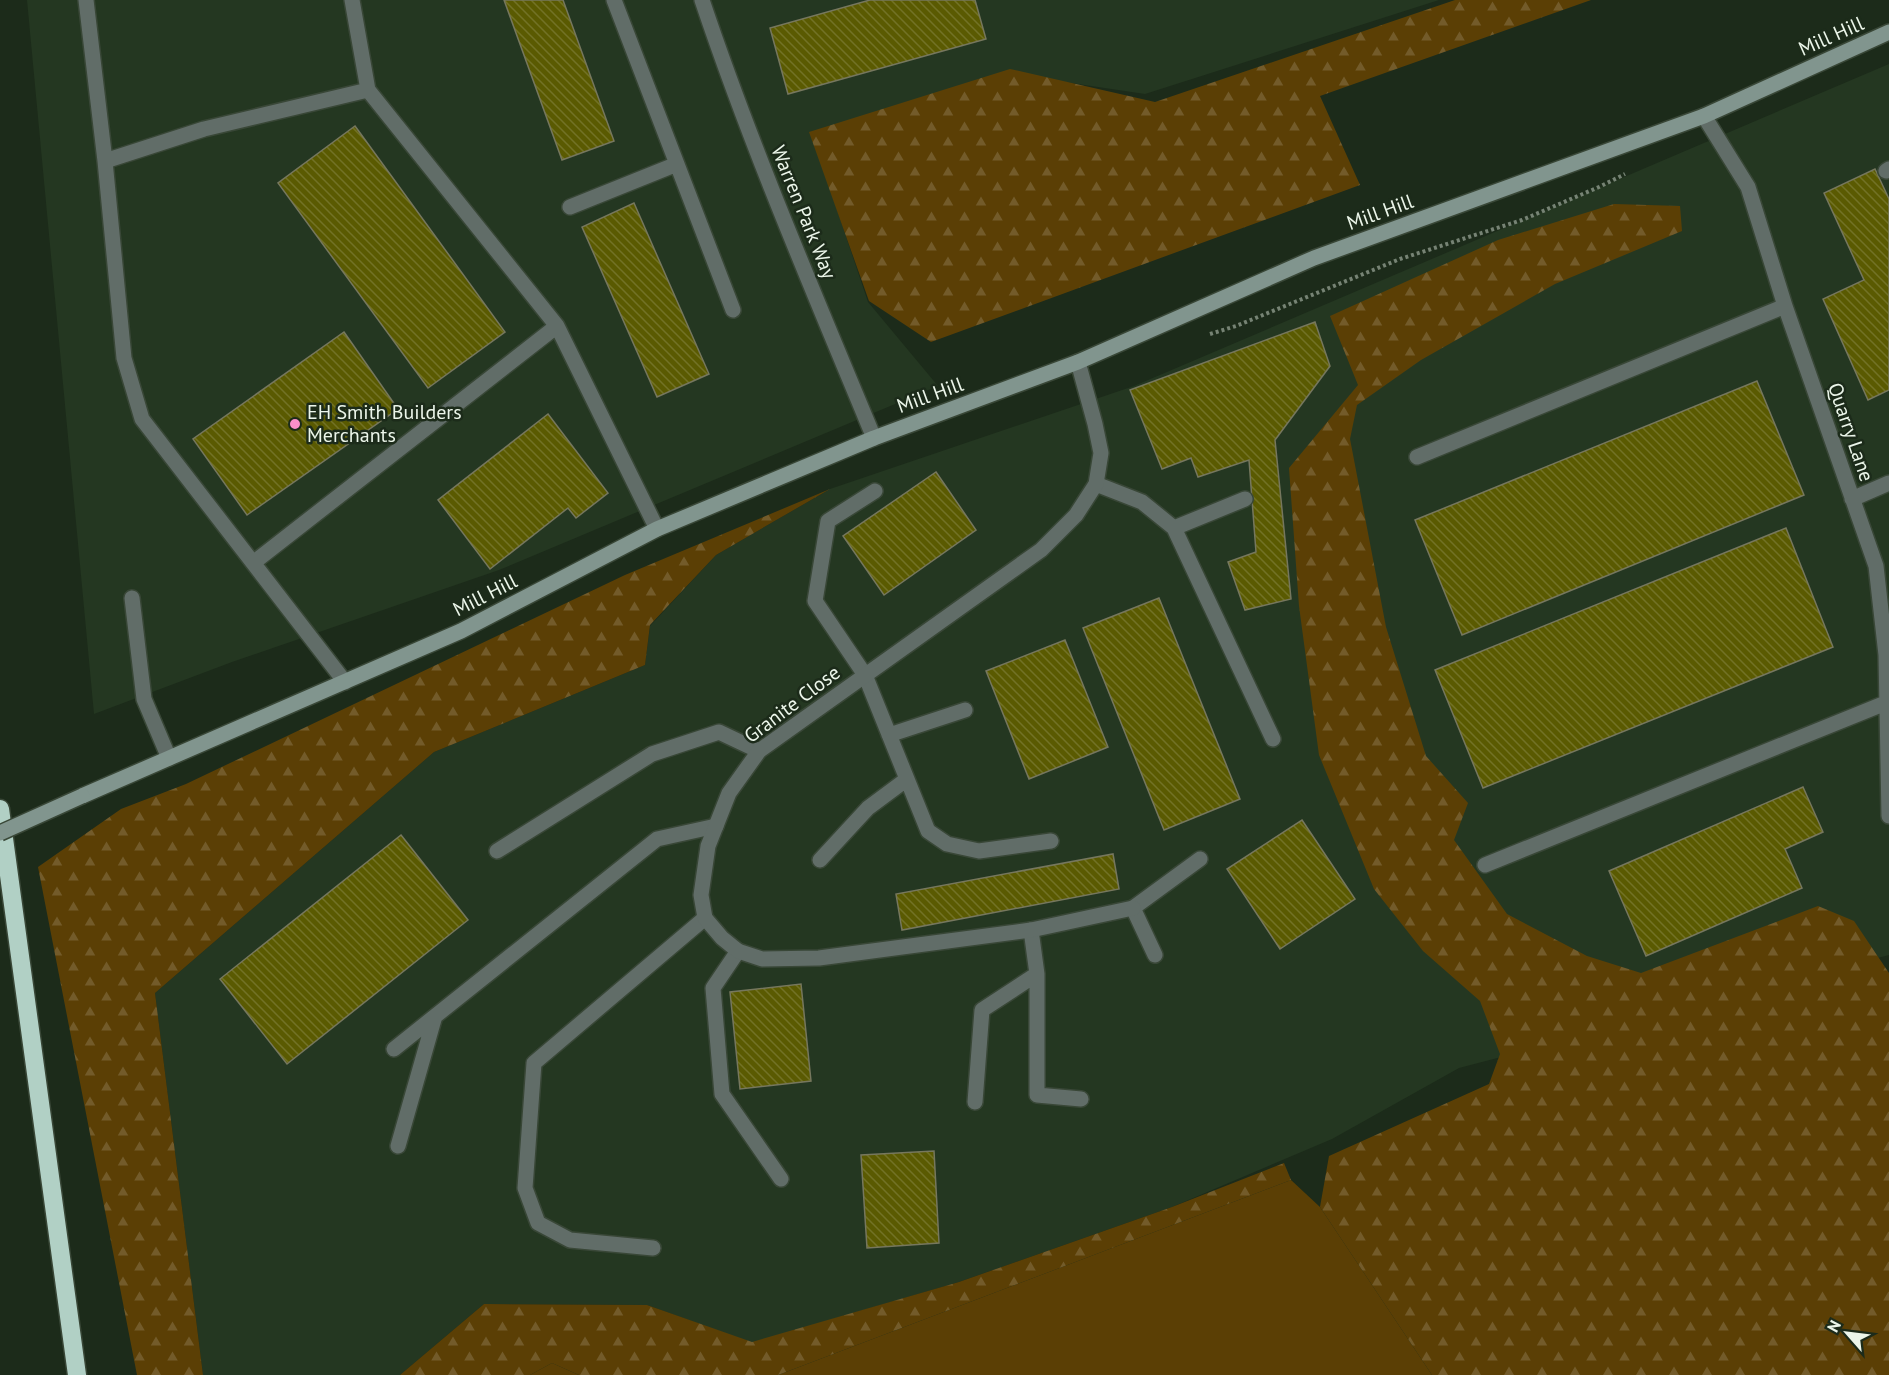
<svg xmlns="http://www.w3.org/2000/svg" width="1889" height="1375" font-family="'PT Sans',sans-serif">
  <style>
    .built { fill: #243721 }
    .grass { fill: #5b3f05 }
    .forest { fill: url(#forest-firs) }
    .building { fill: url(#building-back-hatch); stroke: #76775e; stroke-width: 1.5 }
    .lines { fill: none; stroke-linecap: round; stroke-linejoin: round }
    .service-casing { stroke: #394737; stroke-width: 18 }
    .minor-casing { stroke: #394737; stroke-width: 18 }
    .secondary-casing { stroke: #394737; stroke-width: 18 }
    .motorway-casing { stroke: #394737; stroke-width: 21 }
    .path { stroke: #768374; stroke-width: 4; stroke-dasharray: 3 3; stroke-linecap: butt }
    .service { stroke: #616d68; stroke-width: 15 }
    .minor { stroke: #616d68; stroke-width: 15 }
    .secondary { stroke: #81958e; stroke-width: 15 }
    .motorway { stroke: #b1d0c5; stroke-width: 18 }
    .secondary-bridge-casing { stroke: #394737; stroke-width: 18; stroke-linecap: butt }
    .secondary-bridge { stroke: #81958e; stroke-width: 15 }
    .poi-dot { fill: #f98fc9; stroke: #1c2b1a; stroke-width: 2 }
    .labels { text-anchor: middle; stroke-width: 5; stroke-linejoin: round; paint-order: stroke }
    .street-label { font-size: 20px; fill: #ecf6ea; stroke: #1c2b1a }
    .poi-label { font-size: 20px; fill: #ecf6ea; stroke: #1c2b1a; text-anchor: start }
  </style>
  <defs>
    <pattern id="forest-firs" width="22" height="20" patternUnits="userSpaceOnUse" patternTransform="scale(1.5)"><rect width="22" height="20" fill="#5b3f05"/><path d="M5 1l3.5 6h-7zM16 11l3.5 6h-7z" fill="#735b2a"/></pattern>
    <pattern id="building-back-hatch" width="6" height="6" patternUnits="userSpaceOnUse" patternTransform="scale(1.5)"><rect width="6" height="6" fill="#5a5a01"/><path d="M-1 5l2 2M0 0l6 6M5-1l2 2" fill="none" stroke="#727226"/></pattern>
  </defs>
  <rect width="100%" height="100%" fill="#1c2b1a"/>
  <path class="built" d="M27 0H1439L1145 94 1005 73 812 135 868 302 938 386 499 570 232 662 94 714Z
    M1889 64V955L1459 1068 1332 1139 1172 1207 959 1282 752 1343 647 1305 484 1304 400 1375H203L155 993 434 752 645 665 650 626 716 555 830 489 1134 386Z"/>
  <path class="grass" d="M1291 1180 1320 1207 1432 1375H778Z
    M552 1363 579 1375H530Z"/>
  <path class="forest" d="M1455 0H1591L1320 96 1360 185 931 342 869 301 809 132 1010 69 1155 102Z
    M1614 204 1680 206 1682 231 1555 284 1421 360 1357 405 1350 439 1386 627 1426 756 1468 803 1454 840 1507 914 1587 956 1641 973 1818 906 1854 921 1889 973V1375H1432L1320 1207 1329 1156 1489 1084 1500 1054 1480 1001 1423 951 1374 889 1319 755 1299 606 1289 468 1358 385 1330 316 1498 240Z
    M830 489 716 555 650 625 645 665 434 752 155 993 203 1375H137L38 867 121 809 186 784 625 575Z
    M1284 1163 1291 1180 778 1375H579L552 1363 530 1375H400L484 1304 647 1305 752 1342 959 1282 1172 1207Z"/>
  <path class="building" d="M504 0H563L614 141 562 160Z
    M870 0H975L986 39 788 94 770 28Z
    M355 126 505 332 428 388 278 183Z
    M1875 169 1889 199V390L1868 400 1823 299 1864 280 1824 193Z
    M634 203 709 374 657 397 582 227Z
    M1315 322 1330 366 1275 440 1291 599 1245 610 1228 562 1256 552 1249 460 1198 477 1191 458 1162 469 1130 390Z
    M344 332 398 409 247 515 193 439Z
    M1757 381 1804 495 1462 635 1415 520Z
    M548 414 608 493 576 518 568 508 490 569 438 500Z
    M936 472 976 530 884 595 843 536Z
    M1786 528 1833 647 1483 788 1435 670Z
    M1159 598 1240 799 1164 830 1083 628Z
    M1065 640 1108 747 1029 779 986 671Z
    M1803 787 1823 832 1785 849 1802 888 1646 956 1609 871Z
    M1302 820 1355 899 1280 949 1227 869Z
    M401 835 468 920 287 1064 220 979Z
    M1113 854 1119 889 902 930 896 894Z
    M801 984 811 1081 740 1089 730 992Z
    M934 1151 939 1243 867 1248 861 1155Z"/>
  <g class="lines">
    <defs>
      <path id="service" d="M86 0 105 161 124 358 142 419 345 682
        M352 0 368 90 557 326 657 529
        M614 0 733 310
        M1704 116 1748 187 1785 306 1876 566 1886 655 1889 816
        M105 161 204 129 368 90
        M1886 171 1889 169
        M570 207 677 164
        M1417 457 1785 306
        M1096 484 1142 502 1174 528 1273 739
        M875 491 828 521 815 601 865 675 928 831 947 844 979 851 1051 841
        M1852 499 1889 483
        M1174 528 1245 499
        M253 563 557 326
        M132 598 144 699 169 758
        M889 735 965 710
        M497 851 652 754 719 732 759 751
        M820 860 868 808 907 779
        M1485 865 1888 702
        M738 951 713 988 722 1094 781 1179
        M1155 955 1133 908 1200 859
        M1037 974V1095L1081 1099
        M394 1049 657 839 716 826
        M975 1102 982 1010 1037 974 1031 930
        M398 1146 435 1016
        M653 1248 570 1240 538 1223 525 1188 534 1063 705 918"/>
      <path id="minor" d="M702 0C752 149 814 293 874 438
        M1078 362 1095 424 1101 453 1096 484 1076 515 1041 550 759 751 729 793 708 846 701 895 705 918 722 938 738 951 762 959 819 958 1031 930 1133 908"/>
      <path id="secondary" d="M82 796 461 631 657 529 874 438 1078 362 1314 258 1704 116 1889 32"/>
      <path id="motorway" d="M0 809 77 1375"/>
    </defs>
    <use href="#service" class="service-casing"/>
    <use href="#minor" class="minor-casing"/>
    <use href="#secondary" class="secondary-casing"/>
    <use href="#motorway" class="motorway-casing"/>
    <path class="path" d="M1210 334 1236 326 1400 259 1522 220 1599 187 1625 174"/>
    <use href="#service" class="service"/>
    <use href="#minor" class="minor"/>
    <use href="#secondary" class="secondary"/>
    <use href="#motorway" class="motorway"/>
    <defs>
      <path id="secondary-bridge" d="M0 833 82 796"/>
    </defs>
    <use href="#secondary-bridge" class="secondary-bridge-casing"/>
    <use href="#secondary-bridge" class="secondary-bridge"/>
  </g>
  <circle class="poi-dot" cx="295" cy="424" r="6"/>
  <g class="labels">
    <g class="street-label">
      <text transform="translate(1831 36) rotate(-24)" y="7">Mill Hill</text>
      <text transform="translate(804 212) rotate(68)" y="7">Warren Park Way</text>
      <text transform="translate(1380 212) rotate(-20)" y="7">Mill Hill</text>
      <text transform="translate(930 395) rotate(-20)" y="7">Mill Hill</text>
      <text transform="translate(1851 432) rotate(71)" y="7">Quarry Lane</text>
      <text transform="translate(485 595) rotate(-27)" y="7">Mill Hill</text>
      <text transform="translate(792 704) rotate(-37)" y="7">Granite Close</text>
    </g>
    <g class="poi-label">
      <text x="307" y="419">EH Smith Builders<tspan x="307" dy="23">Merchants</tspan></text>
    </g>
  </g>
  <g transform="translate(1847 1333) rotate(298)" stroke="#1c2b1a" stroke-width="4.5" paint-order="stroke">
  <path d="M0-4.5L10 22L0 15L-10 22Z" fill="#ecf6ea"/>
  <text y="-9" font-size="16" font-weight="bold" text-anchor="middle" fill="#ecf6ea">N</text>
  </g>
</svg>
